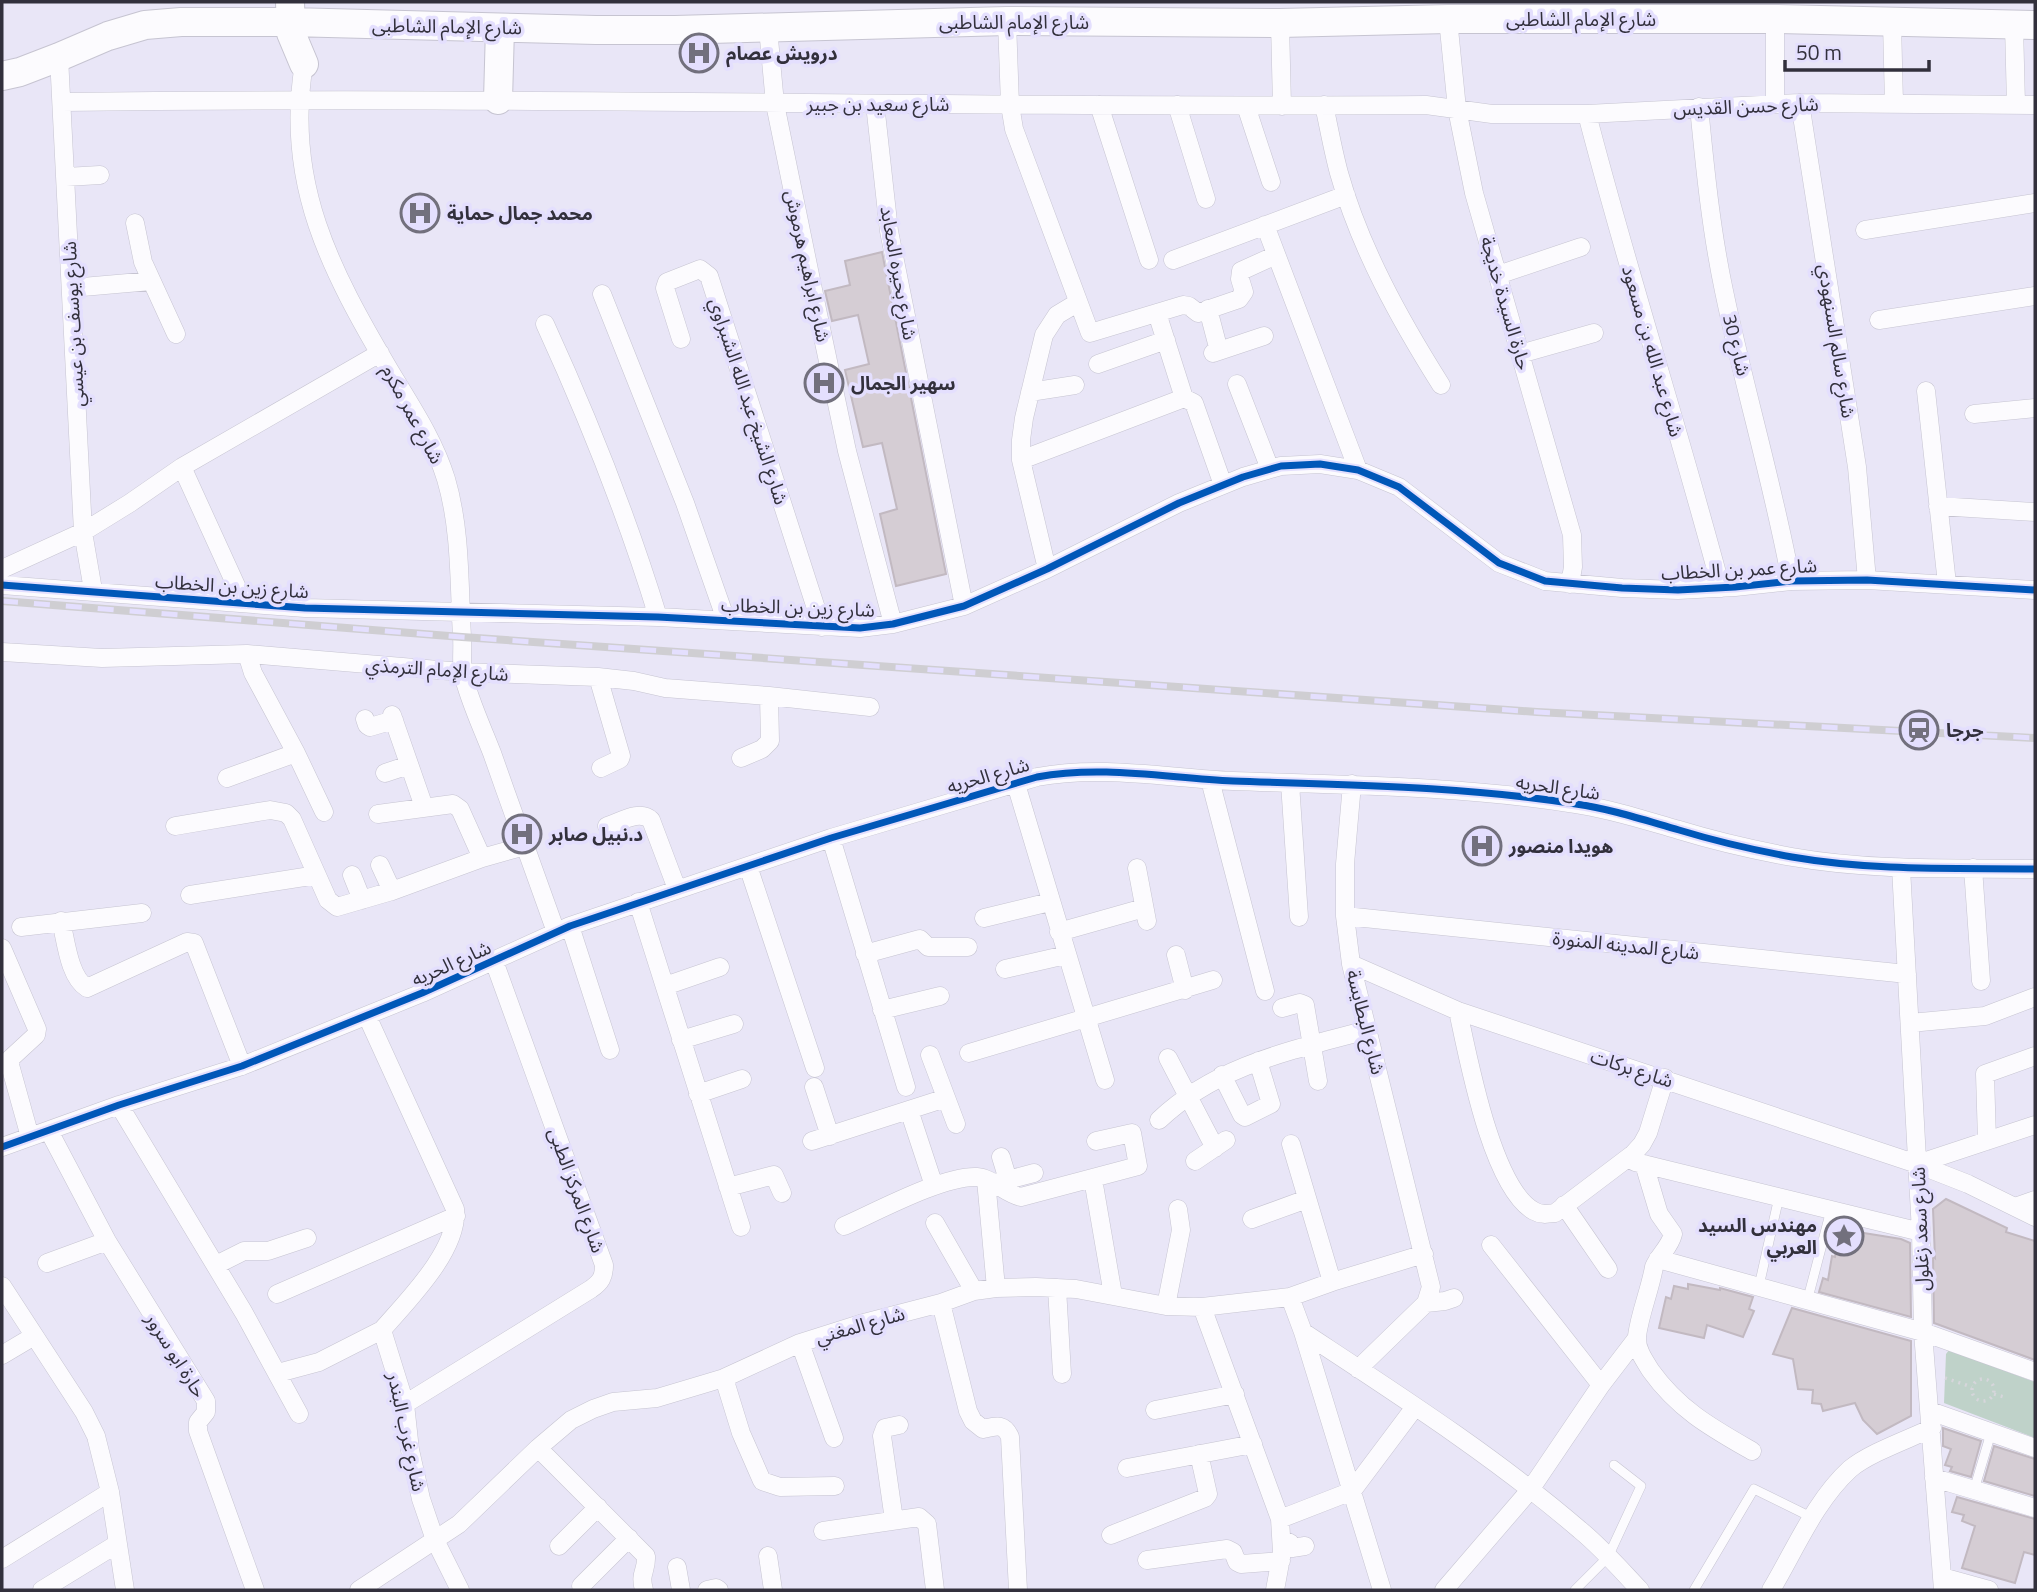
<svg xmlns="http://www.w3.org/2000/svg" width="2037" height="1592" font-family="'Titillium Web','Noto Sans Arabic',sans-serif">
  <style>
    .green { fill: #bfd2c9 }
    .building { fill: #d5cdd4; stroke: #c2b9c1; stroke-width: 2 }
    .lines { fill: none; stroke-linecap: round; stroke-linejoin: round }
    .service-casing { stroke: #c6c4d1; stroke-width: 10 }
    .minor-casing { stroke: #c6c4d1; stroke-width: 19 }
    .primary-casing { stroke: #c6c4d1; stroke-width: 30 }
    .path { stroke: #d6d6db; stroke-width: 3.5; stroke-dasharray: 2 5; stroke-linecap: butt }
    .service { stroke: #fcfbfe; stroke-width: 9 }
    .minor { stroke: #fcfbfe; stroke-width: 18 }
    .primary { stroke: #fcfbfe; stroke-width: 28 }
    .rail-casing { stroke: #cfced2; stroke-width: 8 }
    .rail { stroke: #e4dffe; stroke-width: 5; stroke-dasharray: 16; stroke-linecap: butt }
    .cycleway-casing { stroke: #e4dffe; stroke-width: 11 }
    .cycleway { stroke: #0057b8; stroke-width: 7 }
    .labels { text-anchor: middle; stroke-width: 7; stroke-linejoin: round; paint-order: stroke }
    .street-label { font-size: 19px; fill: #32303c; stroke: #e4dffe }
    .poi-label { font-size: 19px; font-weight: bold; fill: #32303c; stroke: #e4dffe; text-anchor: start }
  </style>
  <rect width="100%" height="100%" fill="#e9e6f7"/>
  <path class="green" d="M1949 1350 2035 1382V1438L1944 1403 1946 1354Z"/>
  <path class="building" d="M882 252 946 574 896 586 880 514 897 509 882 443 863 447 845 370 869 364 858 315 832 321 825 291 850 285 845 261Z
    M1946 1199 2007 1228 2006 1232 2035 1241V1360L1934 1323 1933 1256 1935 1258 1933 1209Z
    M1839 1229 1901 1239 1910 1243 1911 1317 1819 1292 1823 1278 1828 1280 1832 1256 1835 1257Z
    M1688 1284 1720 1290V1288L1753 1297 1749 1309 1754 1311 1743 1337 1707 1325 1704 1338 1659 1328 1666 1297 1671 1299 1674 1286 1688 1289Z
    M1792 1308 1911 1341V1416L1877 1434 1863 1420 1855 1403 1823 1411 1821 1404 1812 1403 1813 1390 1798 1389 1793 1359 1773 1354Z
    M1943 1428 1981 1441 1971 1477 1950 1471 1952 1467 1945 1465 1951 1449 1943 1446Z
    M1994 1446 2035 1459V1496L1984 1481Z
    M1957 1497 2035 1519V1555L2024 1552 2015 1583 1962 1568 1975 1526 1962 1521 1964 1515 1952 1512Z"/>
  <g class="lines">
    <defs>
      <path id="service" d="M1759 1286 1779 1197
        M1808 1298 1831 1210
        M1974 1490 1991 1433
        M1575 1590 1608 1557 1641 1486 1614 1465
        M1694 1590 1754 1489 1813 1518"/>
      <path id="minor" d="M1448 19 1457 109 1474 193 1572 535 1573 567 1570 584
        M1775 19V104
        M1007 21 1010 105 1014 129 1090 333 1183 305 1189 306 1198 313 1239 299 1244 292 1240 279 1241 271 1276 255
        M1892 22 1894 104
        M1280 23 1282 106
        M2014 25 2016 105
        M768 28 775 104 818 314 847 451 893 624
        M59 57 83 532 93 590
        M304 64C284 183 331 271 390 371 411 406 434 440 446 479 461 529 459 585 462 637 463 648 461 662 463 674 469 700 482 727 492 753 513 813 535 873 556 932
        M62 102C517 96 971 108 1426 105L1492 114H1587L1800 103 2035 105
        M1800 103 1857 467 1867 580
        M875 104 889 231 964 606
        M1099 105 1149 260
        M1177 105 1206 199
        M1324 105C1329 128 1333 151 1339 173 1360 248 1400 320 1441 385
        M1246 106 1271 182
        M1699 107C1705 168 1711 230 1724 291 1744 388 1773 483 1791 581
        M1587 114C1628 273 1679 429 1721 588
        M66 177 100 175
        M135 223 143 262 176 334
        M1265 225 1358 470
        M1865 230 2035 203
        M1173 260 1346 195
        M1498 275 1581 247
        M71 288 151 281
        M602 294 685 503 726 620
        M1208 309 1219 351
        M1157 313 1184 398 1194 403 1223 485
        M1879 320 2035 296
        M545 324C589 420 627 516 658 617
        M681 339 665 288 667 282 700 269 709 276 822 627
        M1213 353 1264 336
        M1520 354 1594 333
        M1098 364 1166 340
        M1237 384 1270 469
        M1926 391 1947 584
        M1030 392 1075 385
        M1974 414 2035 408
        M1021 460 1184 398
        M182 467 244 603
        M1938 506 2035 512
        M2 569 83 532 130 503 182 467 380 353
        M1047 569 1021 460V440L1024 418 1044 335 1057 315 1077 303
        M2 585 305 608 658 617 860 628 893 624 964 606 1047 569 1179 503 1243 477 1281 466 1320 464 1358 470 1399 487 1499 563 1545 581 1622 588 1678 590 1735 587 1791 581 1867 580 2035 590
        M2 652 102 658 247 654 462 672 598 677 634 681 665 688 769 696 870 707
        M247 654 253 673 296 753 324 812
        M598 677 621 756 620 759 601 768
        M392 715 424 807
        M365 719 367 725 370 727 394 720
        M741 758 762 749 770 741 769 696
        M385 773 409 765
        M227 778 296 753
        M1210 780 1265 991
        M1290 783 1299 917
        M1016 784 1105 1080
        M1352 784 1345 864V916L1351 964 1431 1287 1426 1303 1358 1369
        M378 814 453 804 460 809 482 858
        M175 826 270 810 286 813 292 819 328 900 337 907 392 891 482 858 525 846
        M607 826C620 822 640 809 651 820L677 889
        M831 838 906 1087
        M380 865 392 891
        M748 866 815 1068
        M1137 868 1147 921
        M1901 868 1921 1232 1923 1332 1943 1590
        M1973 868 1981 981
        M352 875 362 900
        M190 895 317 875
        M638 902 741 1227
        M1345 916 1907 974
        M984 918 1050 902
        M61 921C66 941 69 977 87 988L187 942 194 943 242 1066
        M570 926 610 1050
        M21 927 142 913
        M1059 932 1144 908
        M2 948 37 1029 36 1035 10 1059V1065L30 1137
        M865 954 920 939 928 947H968
        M1176 955 1185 990
        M1351 964 1458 1011 1917 1164 1968 1184 2035 1217
        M1005 969 1066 955
        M665 986 720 967
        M1282 1008 1300 1003 1305 1005 1318 1081
        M882 1010 940 996
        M1458 1011C1468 1057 1492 1188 1534 1211 1541 1215 1547 1214 1555 1213L1633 1154 1642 1144 1648 1133 1665 1078
        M367 1016 455 1209C459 1250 407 1301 382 1330L405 1404 410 1450 421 1499 435 1540 460 1590
        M1910 1023 1985 1016 2035 997
        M681 1040 734 1024
        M969 1053 1213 980
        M930 1055 956 1124
        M1168 1058 1215 1148
        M1222 1075 1242 1115 1245 1117 1271 1104 1258 1061
        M814 1087 830 1136
        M698 1094 742 1079
        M119 1105 244 1313 299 1414
        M909 1110 934 1186
        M1159 1120C1217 1065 1293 1050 1367 1030
        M49 1131 107 1241 206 1401V1412L198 1422V1431L255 1590
        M812 1141 946 1098
        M1987 1141 1985 1074 2035 1056
        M1291 1144 1332 1282
        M2 1147 119 1105 242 1066 422 993 570 926 831 838 1037 777C1102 765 1167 778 1233 781 1347 785 1463 786 1576 804 1611 809 1644 820 1679 830 1715 841 1754 850 1792 857 1872 871 1954 868 2035 869
        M1001 1157 1008 1180
        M1195 1161 1226 1140
        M1635 1162 1921 1232
        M1644 1164 1659 1214 1673 1234C1670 1247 1659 1255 1654 1267 1650 1290 1640 1313 1637 1336 1636 1349 1644 1360 1651 1371 1679 1410 1712 1428 1752 1451
        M1917 1164 2035 1125
        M1093 1179 1113 1295
        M986 1180 996 1288
        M992 1184 1034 1173
        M728 1187 774 1175 782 1193
        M1564 1205 1608 1269
        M2015 1207 2035 1200
        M1252 1219 1307 1199
        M935 1223 974 1291
        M844 1226C876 1212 944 1175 977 1177 992 1178 1006 1194 1021 1197L1138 1166 1132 1133 1096 1141
        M1491 1245 1601 1385
        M1658 1259 1923 1332 2035 1372
        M47 1263 107 1241
        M216 1265 244 1251H268L307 1238
        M2 1286 84 1412 96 1436 110 1492 125 1590
        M1057 1288 1062 1374
        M277 1294 456 1216
        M1290 1297 1303 1332 1382 1590
        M941 1303 968 1411 973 1421 983 1429C996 1426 1004 1423 1010 1437L1018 1590
        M1426 1303 1445 1301 1454 1298
        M1166 1306 1181 1230 1178 1209
        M1202 1307 1280 1519 1282 1552 1275 1590
        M1303 1332C1397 1394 1494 1456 1580 1530 1602 1548 1621 1570 1640 1590
        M800 1343 834 1438
        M2 1355 34 1336
        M278 1373 319 1362 382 1330
        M724 1378 741 1433 762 1481 780 1487 835 1486
        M405 1404 591 1289C601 1282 604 1277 604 1265L494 961
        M1155 1410 1235 1394
        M1930 1411 2035 1448
        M538 1448 646 1556C647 1572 639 1572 644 1590
        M1127 1468 1253 1444
        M1934 1478 2035 1508
        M1280 1519 1352 1491 1415 1407
        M894 1520 882 1436 885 1428 899 1425
        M823 1531 919 1517 927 1524 935 1590
        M1111 1535 1205 1498 1208 1494 1199 1454
        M1282 1540 1290 1543 1292 1548 1305 1546
        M559 1546 598 1507
        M768 1556 773 1590
        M2 1559 110 1492
        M1147 1560 1227 1549 1233 1552 1237 1562 1241 1564 1281 1561
        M677 1567 681 1590
        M1942 1577 1989 1590
        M581 1586 629 1538
        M42 1590 117 1544
        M359 1590 459 1524 538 1448 571 1420 593 1409 613 1402 657 1398 724 1378 800 1343 860 1324 941 1303 974 1291 996 1288 1036 1287 1076 1289 1166 1306 1202 1307 1290 1297 1332 1282 1424 1254
        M707 1590 716 1588 719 1590
        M1444 1590 1530 1490 1601 1385 1637 1338
        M1771 1590C1795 1550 1815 1501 1850 1469 1869 1453 1909 1439 1932 1428"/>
      <path id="primary" d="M290 2 291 33 304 64
        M2 76 20 72 59 57 108 36 145 25 181 22H290L596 30H675L1007 21 1280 23 1448 19H1775L2035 25
        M498 100 500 28"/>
    </defs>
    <use href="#service" class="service-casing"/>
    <use href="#minor" class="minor-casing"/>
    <use href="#primary" class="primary-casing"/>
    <path class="path" d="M1945 1378 1972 1387
      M1972 1390a11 11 0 1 1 22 0a11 11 0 1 1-22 0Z
      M1994 1394 2004 1397"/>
    <use href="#service" class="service"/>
    <use href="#minor" class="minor"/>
    <use href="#primary" class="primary"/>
    <defs>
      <path id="rail" d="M2 601 462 637 1537 712 2035 738"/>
    </defs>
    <use href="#rail" class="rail-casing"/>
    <use href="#rail" class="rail"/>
    <defs>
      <path id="cycleway" d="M2 585 305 608 658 617 860 628 893 624 964 606 1047 569 1179 503 1243 477 1281 466 1320 464 1358 470 1399 487 1499 563 1545 581 1622 588 1678 590 1735 587 1791 581 1867 580 2035 590
        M2 1147 119 1105 242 1066 422 993 570 926 831 838 1037 777C1102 765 1167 778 1233 781 1347 785 1463 786 1576 804 1611 809 1644 820 1679 830 1715 841 1754 850 1792 857 1872 871 1954 868 2035 869"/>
    </defs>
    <use href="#cycleway" class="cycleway-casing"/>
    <use href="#cycleway" class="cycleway"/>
  </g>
  <defs>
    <symbol id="hospital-ring" viewBox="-11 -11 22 22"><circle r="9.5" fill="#e4dffe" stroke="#72707d" stroke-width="1.5"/><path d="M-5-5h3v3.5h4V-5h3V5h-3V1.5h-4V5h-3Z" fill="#72707d"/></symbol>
    <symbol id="station-ring" viewBox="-11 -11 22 22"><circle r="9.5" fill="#e4dffe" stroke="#72707d" stroke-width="1.5"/><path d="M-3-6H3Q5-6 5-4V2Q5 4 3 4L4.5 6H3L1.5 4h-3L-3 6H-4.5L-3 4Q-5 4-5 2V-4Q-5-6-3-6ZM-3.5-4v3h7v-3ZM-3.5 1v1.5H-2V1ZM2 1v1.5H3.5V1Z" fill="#72707d"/></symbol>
    <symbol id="sight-ring" viewBox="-11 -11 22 22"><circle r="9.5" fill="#e4dffe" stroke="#72707d" stroke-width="1.5"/><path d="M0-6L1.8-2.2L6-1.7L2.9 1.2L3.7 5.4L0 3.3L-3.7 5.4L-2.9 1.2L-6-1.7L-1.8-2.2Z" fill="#72707d"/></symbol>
  </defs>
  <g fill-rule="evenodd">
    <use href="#hospital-ring" x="677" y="31" width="44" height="44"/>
    <use href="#hospital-ring" x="398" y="191" width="44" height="44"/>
    <use href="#hospital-ring" x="802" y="361" width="44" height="44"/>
    <use href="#station-ring" x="1897" y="708" width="44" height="44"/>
    <use href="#hospital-ring" x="500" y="812" width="44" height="44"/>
    <use href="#hospital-ring" x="1460" y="824" width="44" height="44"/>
    <use href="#sight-ring" x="1822" y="1214" width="44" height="44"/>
  </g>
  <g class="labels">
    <g class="street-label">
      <text x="1581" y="26">شارع الإمام الشاطبى</text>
      <text x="1014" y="29">شارع الإمام الشاطبى</text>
      <text transform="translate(447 26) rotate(1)" y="7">شارع الإمام الشاطبى</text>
      <text x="878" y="111">شارع سعيد بن جبير</text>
      <text transform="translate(1746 106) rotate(-2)" y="7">شارع حسن القديس</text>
      <text transform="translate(808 266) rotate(78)" y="7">شارع ابراهيم هرموش</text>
      <text transform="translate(899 273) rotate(80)" y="7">شارع بحيره المعابد</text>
      <text transform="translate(1506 303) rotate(74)" y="7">حارة السيدة خديجة</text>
      <text transform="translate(73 324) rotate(-93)" y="7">شارع يوسف بن عيسي</text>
      <text transform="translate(1837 341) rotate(81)" y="7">شارع سالم السنهودي</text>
      <text transform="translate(1737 345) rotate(76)" y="7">شارع 30</text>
      <text transform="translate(1653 351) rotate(74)" y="7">شارع عبد الله بن مسعود</text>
      <text transform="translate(749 401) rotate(72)" y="7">شارع الشيخ عبد الله الشبراوي</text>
      <text transform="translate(413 414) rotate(62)" y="7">شارع عمر مكرم</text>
      <text transform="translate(1739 569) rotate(-3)" y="7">شارع عمر بن الخطاب</text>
      <text transform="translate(232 586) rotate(4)" y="7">شارع زين بن الخطاب</text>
      <text transform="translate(798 607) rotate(2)" y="7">شارع زين بن الخطاب</text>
      <text transform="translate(437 669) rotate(4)" y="7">شارع الإمام الترمذي</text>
      <text transform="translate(988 775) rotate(-16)" y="7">شارع الحريه</text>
      <text transform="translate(1558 787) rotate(8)" y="7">شارع الحريه</text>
      <text transform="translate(1626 945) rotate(6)" y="7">شارع المدينه المنورة</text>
      <text transform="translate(451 963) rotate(-24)" y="7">شارع الحريه</text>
      <text transform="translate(1366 1022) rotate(76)" y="7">شارع البطايسة</text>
      <text transform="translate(1632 1068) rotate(18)" y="7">شارع بركات</text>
      <text transform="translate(577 1190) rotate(70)" y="7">شارع المركز الطبى</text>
      <text transform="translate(1920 1229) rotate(-92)" y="7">شارع سعد زغلول</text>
      <text transform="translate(860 1325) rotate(-16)" y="7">شارع المغني</text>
      <text transform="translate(176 1355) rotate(58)" y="7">حارة ابو سرور</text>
      <text transform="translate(407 1432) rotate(78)" y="7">شارع غرب البندر</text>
    </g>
    <g class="poi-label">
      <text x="726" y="60">درويش عصام</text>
      <text x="447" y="220">محمد جمال حماية</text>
      <text x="851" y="390">سهير الجمال</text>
      <text x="1946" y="737">جرجا</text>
      <text x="549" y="841">د.نبيل صابر</text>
      <text x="1509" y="853">هويدا منصور</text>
      <text x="1817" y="1232" text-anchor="end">مهندس السيد<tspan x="1817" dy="22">العربي</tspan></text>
    </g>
  </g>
  <rect width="2037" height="1592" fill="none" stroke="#32303c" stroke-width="7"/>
  <path d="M1785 60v10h144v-10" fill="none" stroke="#32303c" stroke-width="3.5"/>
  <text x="1796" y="60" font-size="21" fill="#32303c" stroke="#e4dffe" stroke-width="5" paint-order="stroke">50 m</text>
</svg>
